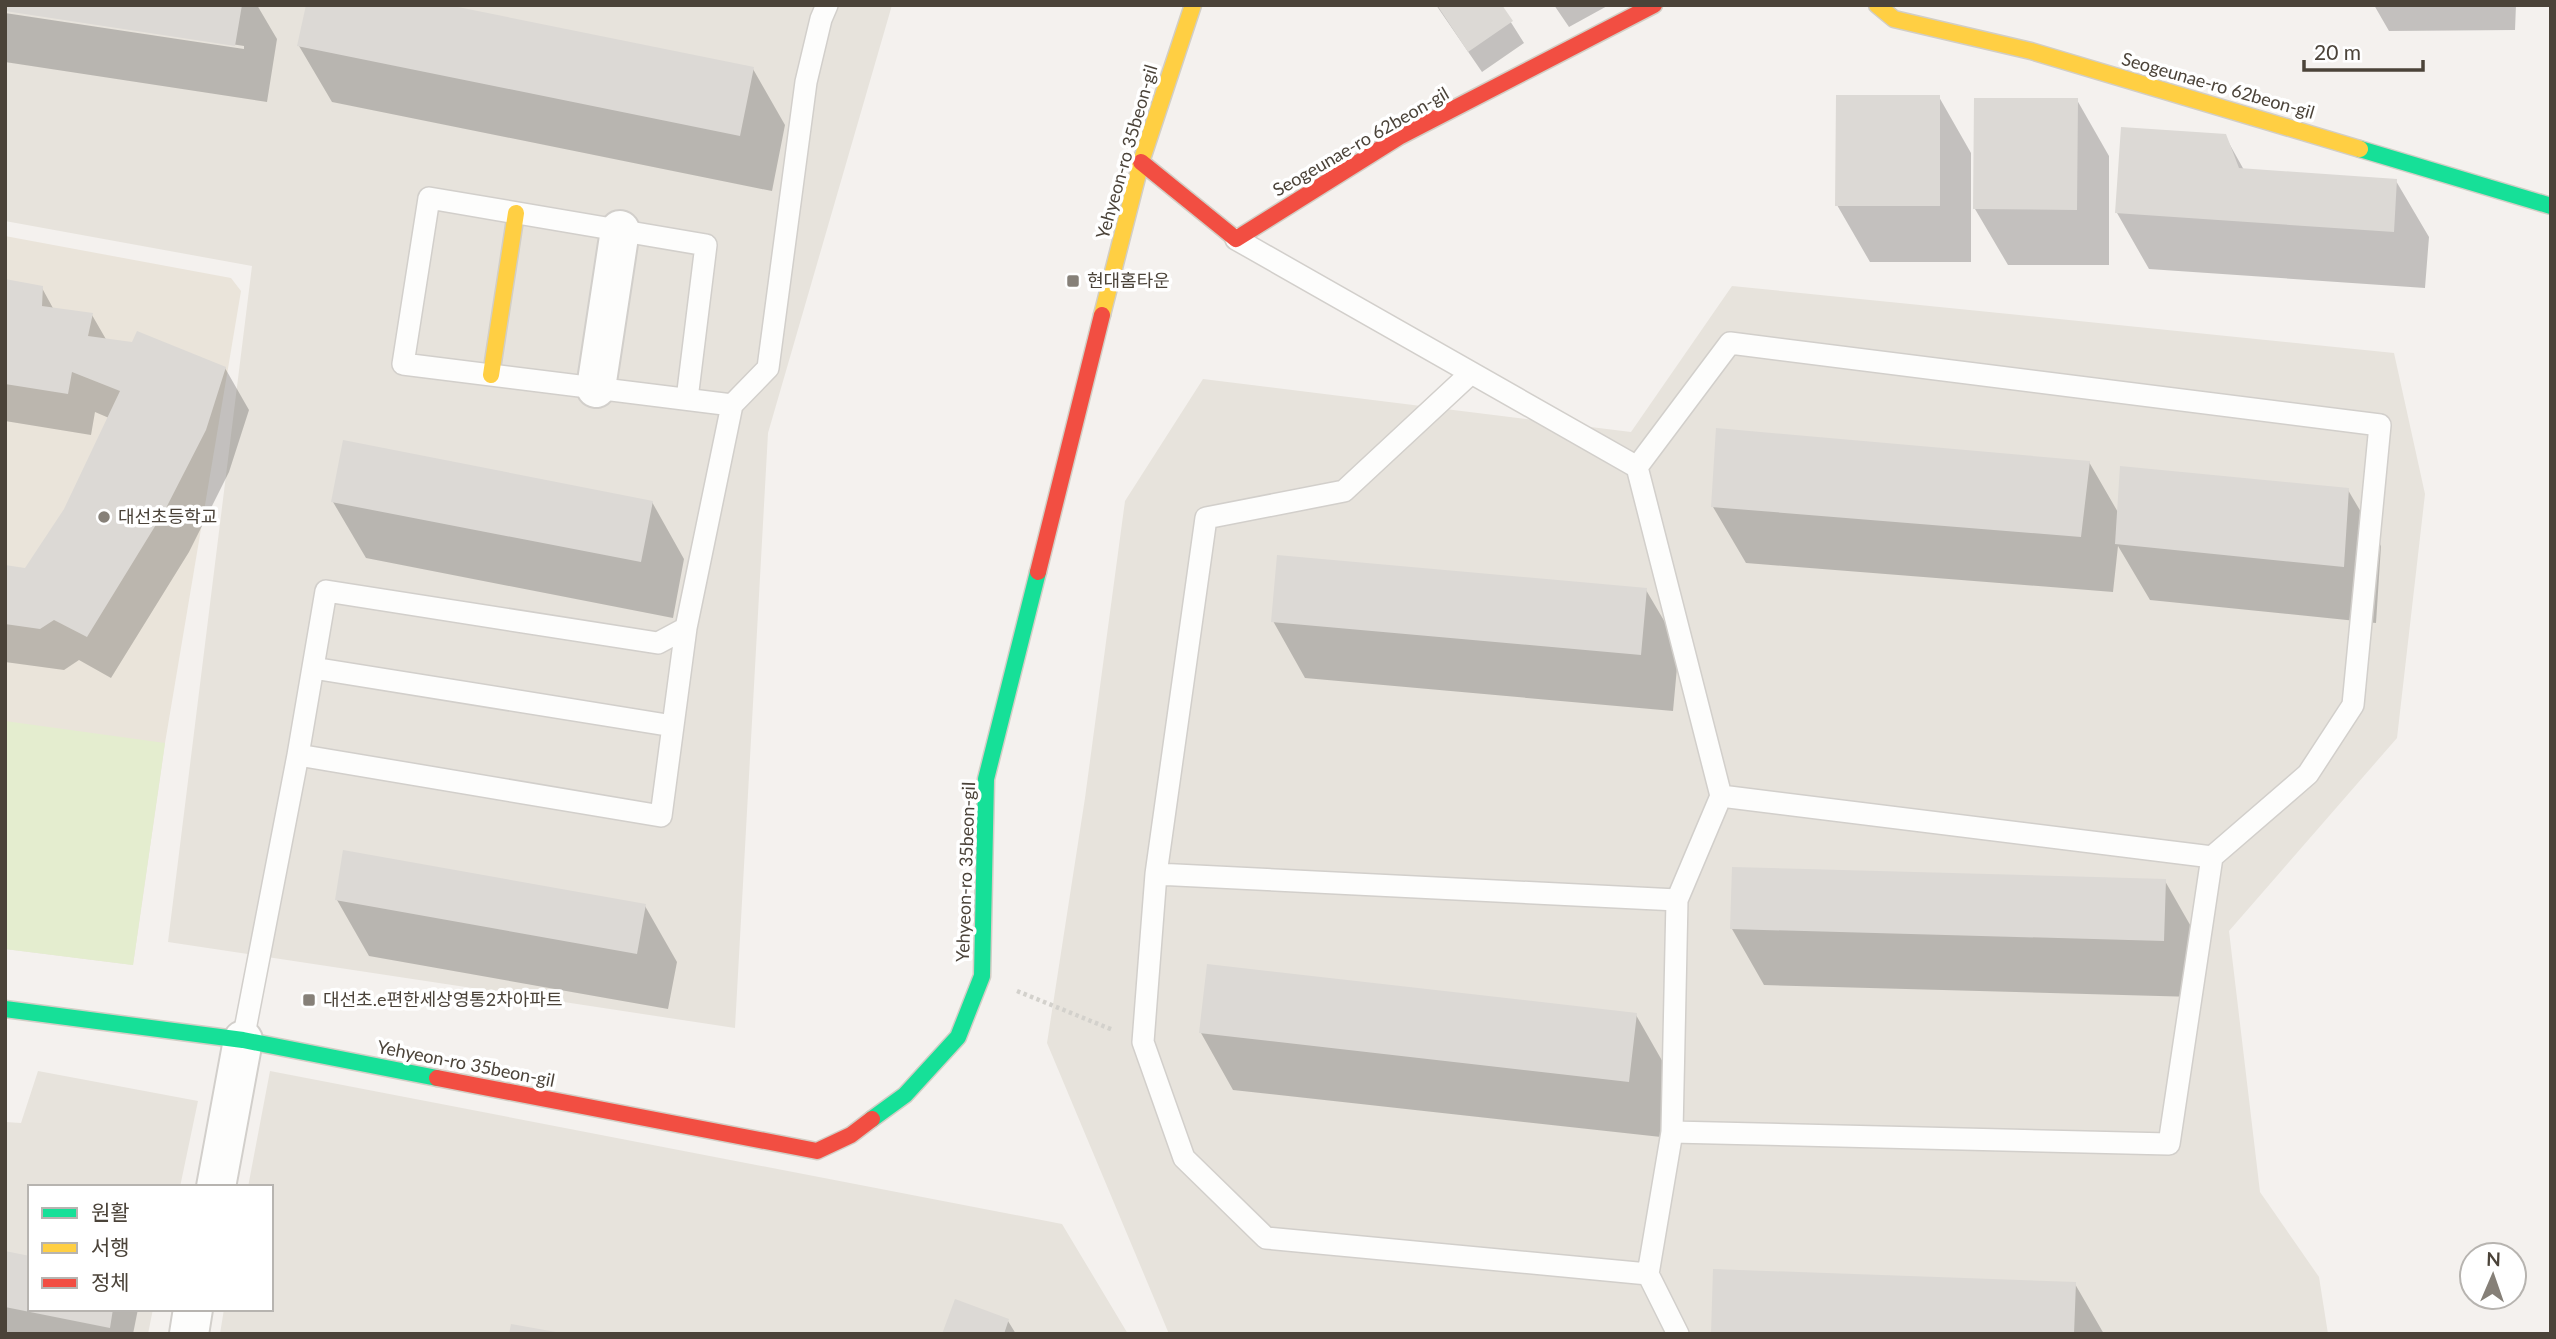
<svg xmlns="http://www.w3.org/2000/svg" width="2556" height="1339" font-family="Lato,'Noto Sans KR',sans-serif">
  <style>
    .residential { fill: #e7e3dc }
    .education { fill: #eae4da }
    .green { fill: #e4edcf }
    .shadow { fill: #0003 }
    .building { fill: #dcd9d5 }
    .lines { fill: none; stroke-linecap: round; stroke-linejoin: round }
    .lane-casing { stroke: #d2cfcb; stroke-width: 24 }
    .street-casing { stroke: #d2cfcb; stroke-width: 42 }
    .fast-casing { stroke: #d2cec5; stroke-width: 19 }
    .slow-casing { stroke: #d2cec5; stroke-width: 19 }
    .jam-casing { stroke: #d2cec5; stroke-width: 19 }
    .path { stroke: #d3d1cc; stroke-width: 4.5; stroke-dasharray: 3.5 3.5; stroke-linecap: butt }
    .lane { stroke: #fdfdfc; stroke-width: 21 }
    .street { stroke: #fdfdfc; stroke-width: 38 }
    .fast { stroke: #16e098; stroke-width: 16 }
    .slow { stroke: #ffcf43; stroke-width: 16 }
    .jam { stroke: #f24e42; stroke-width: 16 }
    .poi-dot { fill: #868078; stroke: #fff; stroke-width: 2.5 }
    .labels { text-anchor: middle; stroke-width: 7; stroke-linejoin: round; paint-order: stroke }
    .street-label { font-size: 18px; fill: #4b4339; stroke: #fff }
    .poi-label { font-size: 18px; fill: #4b4339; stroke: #fff; text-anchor: start }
  </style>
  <rect width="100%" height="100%" fill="#f4f1ee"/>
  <path class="residential" d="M5 5H892L768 433 735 1028 168 942 252 266 5 221Z
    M1732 286 2394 353 2425 494 2397 738 2229 931 2260 1192 2319 1277 2328 1334H1169L1047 1043 1085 798 1125 501 1203 379 1631 432Z
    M38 1071 198 1101 180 1187H30V1309H153L148 1334H5V1122L21 1123Z
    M270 1071 1062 1224 1128 1334H220L224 1309H271V1187H248Z"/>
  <path class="education" d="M5 236 231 278 241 291 165 743 133 965 5 949Z"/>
  <path class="green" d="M5 721 165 743 133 965 5 949Z"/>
  <path class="shadow" d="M5 5H257L277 39 267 102 5 62V13L244 49V46L5 9Z
    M1436 5H1500L1524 43 1482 72Z
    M1554 5H1609L1569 27Z
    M2374 5H2516L2515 30 2389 31Z
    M299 46 753 69 785 125 772 191 332 102Z
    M1939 97 1971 153V262H1870L1837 205Z
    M2077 100 2109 156V265H2008L1975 209Z
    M2225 136 2244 170 2396 181 2429 237 2425 288 2149 269 2117 213Z
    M5 281 42 288 54 310 92 315 107 341 225 368 249 410 229 472 189 552 111 678 79 660 64 670 5 662V567L26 570 66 510 109 418 95 412 91 435 5 421Z
    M2089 462 2119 514 2348 490 2381 546 2376 623 2150 600 2118 546 2113 592 1746 563 1713 507Z
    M333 502H652L684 559 673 618 366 558Z
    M1646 590 1679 646 1673 711 1305 678 1273 621Z
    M2165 881 2197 937 2195 997 1764 985 1732 929Z
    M337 900 645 906 677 962 668 1009 369 956Z
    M1636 1015 1668 1071 1661 1137 1233 1090 1201 1033Z
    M5 1253 30 1309H138L133 1334H5Z
    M2075 1284 2104 1334H1713Z
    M1008 1321 1016 1334H944Z"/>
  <path class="building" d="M5 5H242L235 46 5 11Z
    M306 5H448L754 67 740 136 297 46Z
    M1437 5H1502L1513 21 1468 52Z
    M1836 95H1940V206H1835Z
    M1974 98H2078L2077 210 1973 209Z
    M2121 127 2226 134 2239 168 2397 179 2394 232 2115 213Z
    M5 279 43 286 42 306 93 313 88 336 132 342 137 331 226 367 206 430 165 510 87 637 54 620 40 629 5 624V565L25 568 64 509 120 391 72 372 68 394 5 384Z
    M1716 428 2090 461 2081 537 1711 507Z
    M343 440 653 501 641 562 331 502Z
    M2120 466 2349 488 2344 567 2115 544Z
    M1277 555 1647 588 1641 655 1271 622Z
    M343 850 646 904 637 954 335 900Z
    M1732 867 2166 879 2164 941 1730 929Z
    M1207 964 1637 1013 1629 1082 1199 1033Z
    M5 1251 30 1256V1309H113L110 1328 5 1307Z
    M1713 1269 2076 1282 2074 1334H1711Z
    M955 1299 1009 1319 1004 1334H942Z
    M511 1324 556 1332V1334H509Z"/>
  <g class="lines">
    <defs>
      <path id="lane" d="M1236 239 1637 467 1730 343 2380 425 2353 705 2308 774 2212 857 1721 796 1637 467
        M687 399 706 245 429 198 403 364 732 405 768 368 806 82 821 19 827 5
        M313 668 673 726
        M298 755 661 816 686 628
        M1156 874 1206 518 1344 491 1471 373
        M243 1040 298 755 326 591 658 643 686 628 732 405
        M1672 1132 1677 900
        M1648 1274 1672 1132 2169 1144 2212 857
        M1678 1334 1648 1274 1266 1238 1184 1158 1143 1042 1156 874 1677 900 1721 796"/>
      <path id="street" d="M596 388 620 230
        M216 1187 243 1040
        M189 1334 193 1309"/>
      <path id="fast" d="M2360 149 2551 206
        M5 1009 243 1040 437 1078
        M872 1119 905 1095 958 1037 982 976 986 779 1038 572"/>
      <path id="slow" d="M1877 5 1894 19 2031 51 2360 149
        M1102 315 1141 162 1193 5
        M491 375 516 213"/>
      <path id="jam" d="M1141 162 1236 239 1399 137 1654 5
        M1038 572 1102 315
        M437 1078 817 1151 851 1135 872 1119"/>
    </defs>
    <use href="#lane" class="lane-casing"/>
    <use href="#street" class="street-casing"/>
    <use href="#fast" class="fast-casing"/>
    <use href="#slow" class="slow-casing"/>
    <use href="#jam" class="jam-casing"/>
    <path class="path" d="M1017 991 1113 1030"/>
    <use href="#lane" class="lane"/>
    <use href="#street" class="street"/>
    <use href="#fast" class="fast"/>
    <use href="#slow" class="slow"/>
    <use href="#jam" class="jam"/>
  </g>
  <g class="poi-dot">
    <rect x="1066" y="274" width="14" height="14" rx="3.5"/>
    <circle cx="104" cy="517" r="7"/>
    <rect x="302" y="993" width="14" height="14" rx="3.5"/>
  </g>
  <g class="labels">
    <g class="street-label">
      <text transform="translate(2218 86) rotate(16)" y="6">Seogeunae-ro 62beon-gil</text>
      <text transform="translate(1361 142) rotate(-30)" y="6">Seogeunae-ro 62beon-gil</text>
      <text transform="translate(1127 152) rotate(-74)" y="6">Yehyeon-ro 35beon-gil</text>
      <text transform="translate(966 872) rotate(-88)" y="6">Yehyeon-ro 35beon-gil</text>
      <text transform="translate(466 1064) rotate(11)" y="6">Yehyeon-ro 35beon-gil</text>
    </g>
    <g class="poi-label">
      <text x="1087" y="287">현대홈타운</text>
      <text x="118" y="523">대선초등학교</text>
      <text x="323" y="1006">대선초.e편한세상영통2차아파트</text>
    </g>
  </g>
  <rect width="2556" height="1339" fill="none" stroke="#4b4339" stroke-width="14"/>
  <rect x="28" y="1185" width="245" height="126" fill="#ffffff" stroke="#b7b4b0" stroke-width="2"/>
  <rect x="42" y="1208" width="35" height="10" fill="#16e098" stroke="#b7b4b0" stroke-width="2"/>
  <text x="91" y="1220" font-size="21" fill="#4b4339">원활</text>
  <rect x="42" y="1243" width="35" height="10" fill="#ffcf43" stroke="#b7b4b0" stroke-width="2"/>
  <text x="91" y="1255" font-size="21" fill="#4b4339">서행</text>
  <rect x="42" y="1278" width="35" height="10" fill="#f24e42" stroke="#b7b4b0" stroke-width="2"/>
  <text x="91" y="1290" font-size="21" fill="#4b4339">정체</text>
  <g transform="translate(2493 1276) rotate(2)"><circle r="33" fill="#ffffff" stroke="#b7b4b0" stroke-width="2"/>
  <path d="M0-5L12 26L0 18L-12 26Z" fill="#868078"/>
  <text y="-10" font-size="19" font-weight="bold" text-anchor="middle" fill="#4b4339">N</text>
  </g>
  <path d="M2304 60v10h119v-10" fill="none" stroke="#4b4339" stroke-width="3.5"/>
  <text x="2314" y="60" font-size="21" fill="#4b4339" stroke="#ffffff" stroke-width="5" paint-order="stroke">20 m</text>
</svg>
